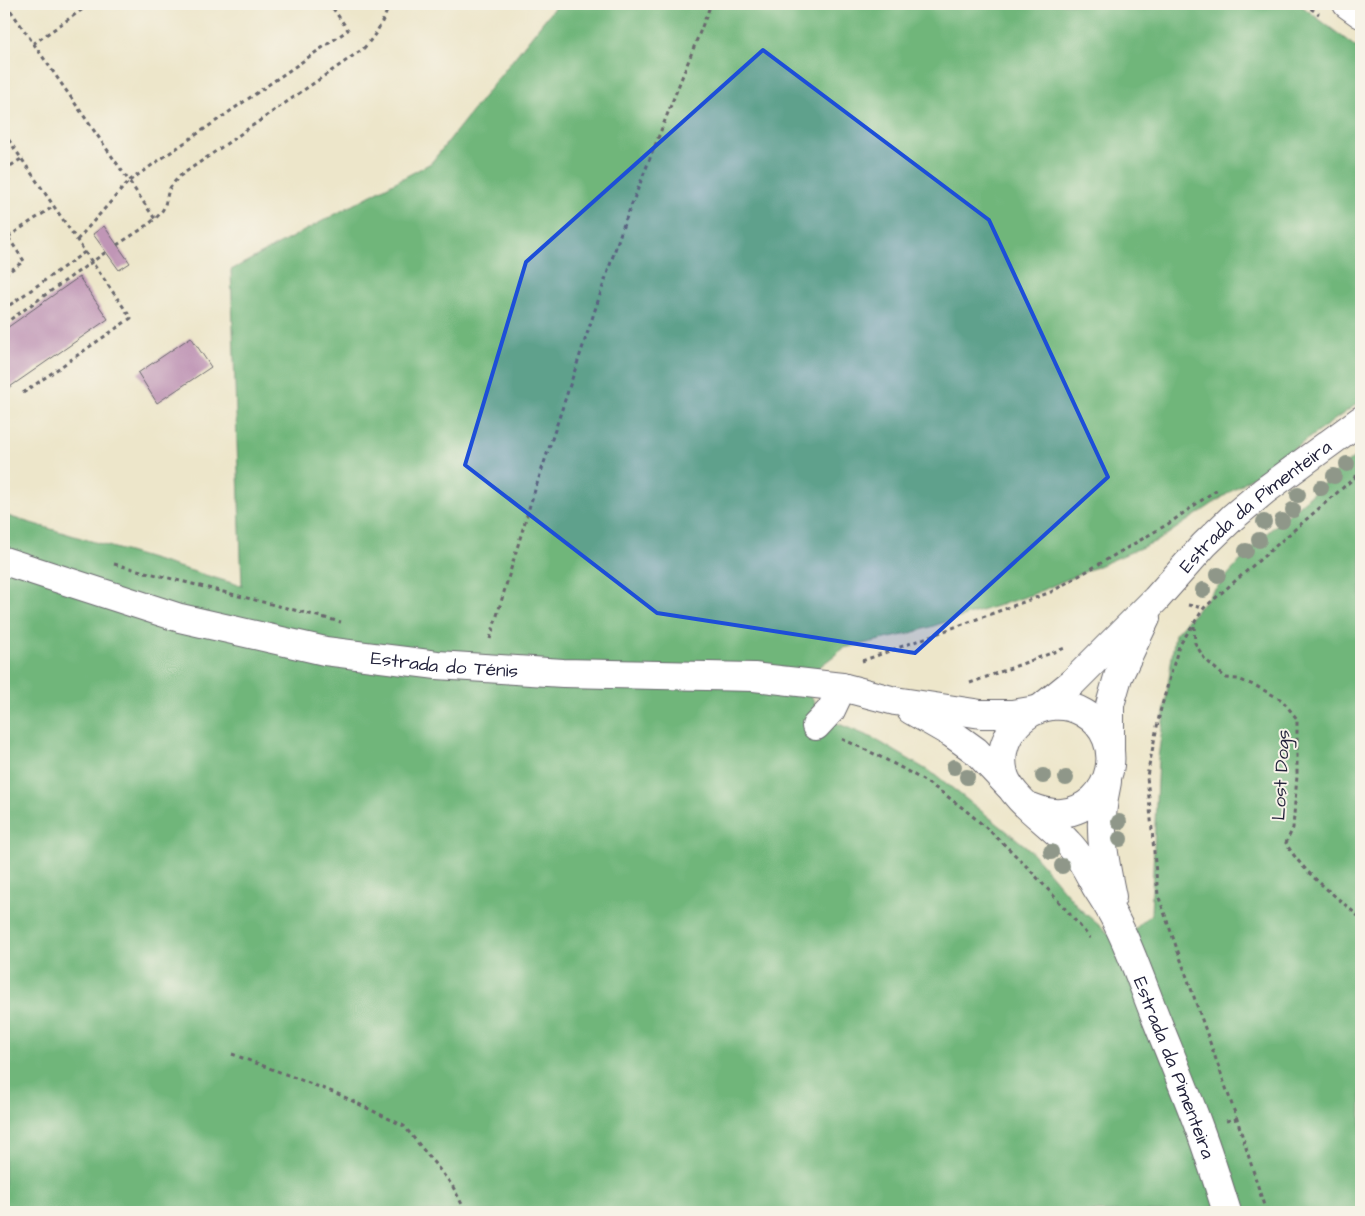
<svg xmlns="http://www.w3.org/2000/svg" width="1365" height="1216" font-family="'Architects Daughter',sans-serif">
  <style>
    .forest { fill: #70b67a; stroke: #496c5a }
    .building { fill: #c096b6 }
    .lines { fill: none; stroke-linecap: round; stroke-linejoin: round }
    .minor-casing { stroke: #69676d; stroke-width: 30 }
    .major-casing { stroke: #69676d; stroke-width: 30 }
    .path { stroke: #69676d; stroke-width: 3; stroke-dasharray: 4 4; stroke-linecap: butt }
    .minor { stroke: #fff; stroke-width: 28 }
    .major { stroke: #fff; stroke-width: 28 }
    .tree { fill: #8f9789 }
    .marked { fill: #1d4ed8; fill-opacity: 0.2; stroke: #1d4ed8; stroke-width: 4; stroke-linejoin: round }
    .labels { text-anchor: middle; stroke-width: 4; stroke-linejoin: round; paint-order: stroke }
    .street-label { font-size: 19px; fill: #22223b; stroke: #f7f3e8 }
  </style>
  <rect width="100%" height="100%" fill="#f7f3e8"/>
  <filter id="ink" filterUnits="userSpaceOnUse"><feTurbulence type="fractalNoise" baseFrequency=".02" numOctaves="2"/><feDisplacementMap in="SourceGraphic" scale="10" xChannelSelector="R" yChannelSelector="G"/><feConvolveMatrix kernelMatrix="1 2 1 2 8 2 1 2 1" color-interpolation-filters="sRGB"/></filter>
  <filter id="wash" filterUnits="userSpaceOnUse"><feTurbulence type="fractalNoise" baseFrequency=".0096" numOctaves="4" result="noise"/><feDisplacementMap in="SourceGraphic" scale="20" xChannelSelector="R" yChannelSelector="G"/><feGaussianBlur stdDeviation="1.12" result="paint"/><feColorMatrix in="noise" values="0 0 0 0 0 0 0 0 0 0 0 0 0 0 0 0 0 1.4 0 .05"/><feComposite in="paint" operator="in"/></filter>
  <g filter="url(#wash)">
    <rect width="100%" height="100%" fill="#ede6ca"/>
    <path class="forest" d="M557 4H1299L1361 51V401L1285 455 1159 540 1031 595 908 634 844 648 818 668 810 695 824 718 873 738 937 776 1028 848 1080 909 1108 933H1131L1151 914 1158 758 1175 634 1259 540 1361 451V1212H4V515L242 586 231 270 431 163Z"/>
    <g id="blocks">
      <path class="building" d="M104 226 130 263 119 270 93 234Z
        M79 277 108 319 4 391V330Z
        M191 337 211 367 157 403 138 373Z"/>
    </g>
  </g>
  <g filter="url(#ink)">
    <use href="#blocks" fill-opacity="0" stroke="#69676d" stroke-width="1"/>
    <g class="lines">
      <defs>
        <g id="minor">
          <path d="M1347 4 1361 14"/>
          <path id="s1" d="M1041 708 1073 682 1156 599 1204 545 1233 517 1264 491 1361 420"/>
          <path d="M816 726 831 710 842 687"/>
          <path d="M1110 748V705L1118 677 1146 618"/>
        </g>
        <g id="major">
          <path id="s2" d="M4 561 180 618 325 651 437 665 563 673 754 677 842 687 895 701 981 714H1012L1036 710"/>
          <path d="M911 710 951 733 976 751 1009 786"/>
          <path d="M1107 782C1097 826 1103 853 1112 897"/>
          <path id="s3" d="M1031 807C1041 811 1051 814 1062 813 1113 808 1129 739 1084 713 1044 689 992 728 1004 774 1011 799 1050 823 1068 843 1080 855 1088 872 1096 887 1104 899 1112 912 1118 925 1133 955 1144 989 1157 1021 1171 1056 1185 1090 1198 1125 1209 1154 1218 1183 1227 1212"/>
        </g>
      </defs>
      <use href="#minor" class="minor-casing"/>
      <use href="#major" class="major-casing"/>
      <path class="path" d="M6 4 129 181 348 30 330 4
        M1304 4 1319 14
        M33 44 90 4
        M4 133 85 252 4 309
        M4 170 21 159
        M4 231 24 261 4 275
        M8 237 54 206
        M77 240 129 181 155 219
        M117 245C130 236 153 224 162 211 166 205 166 199 168 193 170 186 175 181 180 176L363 49C377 34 382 23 390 4
        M4 324 106 252
        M23 393 131 318 85 252
        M114 564 341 622
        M1188 605 1204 608
        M1194 626 1195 643 1204 658 1218 671 1226 678 1238 679 1256 686 1282 700 1297 719V776L1293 828 1286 843C1304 875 1335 894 1361 919
        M490 639 530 505 622 229 711 4
        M862 661 1051 592 1168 524 1219 488
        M970 683 1065 648
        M842 739C874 753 908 770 937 789 996 830 1044 883 1090 938
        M232 1054 338 1094 404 1126 452 1185 466 1212
        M1226 1121 1237 1119
        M1266 1212 1237 1119 1158 895 1147 776 1160 712 1179 646 1204 608 1361 472"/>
      <use href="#minor" class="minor"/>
      <use href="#major" class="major"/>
    </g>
    <g class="tree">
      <circle cx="1347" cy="464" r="8"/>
      <circle cx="1334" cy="476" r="8"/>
      <circle cx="1321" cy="488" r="8"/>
      <circle cx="1298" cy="495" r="8"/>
      <circle cx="1293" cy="510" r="8"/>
      <circle cx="1282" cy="521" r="8"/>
      <circle cx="1264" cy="522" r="8"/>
      <circle cx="1259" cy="540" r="8"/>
      <circle cx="1246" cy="551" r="8"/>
      <circle cx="1218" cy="575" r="8"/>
      <circle cx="1203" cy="590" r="8"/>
      <circle cx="954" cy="767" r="8"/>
      <circle cx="1043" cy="776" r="8"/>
      <circle cx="967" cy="777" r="8"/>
      <circle cx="1066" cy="778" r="8"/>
      <circle cx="1119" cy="822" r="8"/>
      <circle cx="1120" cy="839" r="8"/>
      <circle cx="1051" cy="852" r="8"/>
      <circle cx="1062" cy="866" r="8"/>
    </g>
  </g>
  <path class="marked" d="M763 50 989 220 1108 477 915 653 657 613 465 465 526 262Z"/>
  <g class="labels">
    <g class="street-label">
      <text dy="7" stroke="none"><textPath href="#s1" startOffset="295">Estrada da Pimenteira</textPath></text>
      <text dy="7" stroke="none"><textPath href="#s2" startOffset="454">Estrada do Ténis</textPath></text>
      <text transform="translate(1280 775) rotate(-87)" y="7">Lost Dogs</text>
      <text dy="7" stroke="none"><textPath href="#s3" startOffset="639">Estrada da Pimenteira</textPath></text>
    </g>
  </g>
  <rect width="1365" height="1216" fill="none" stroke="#f7f3e8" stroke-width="20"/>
</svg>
